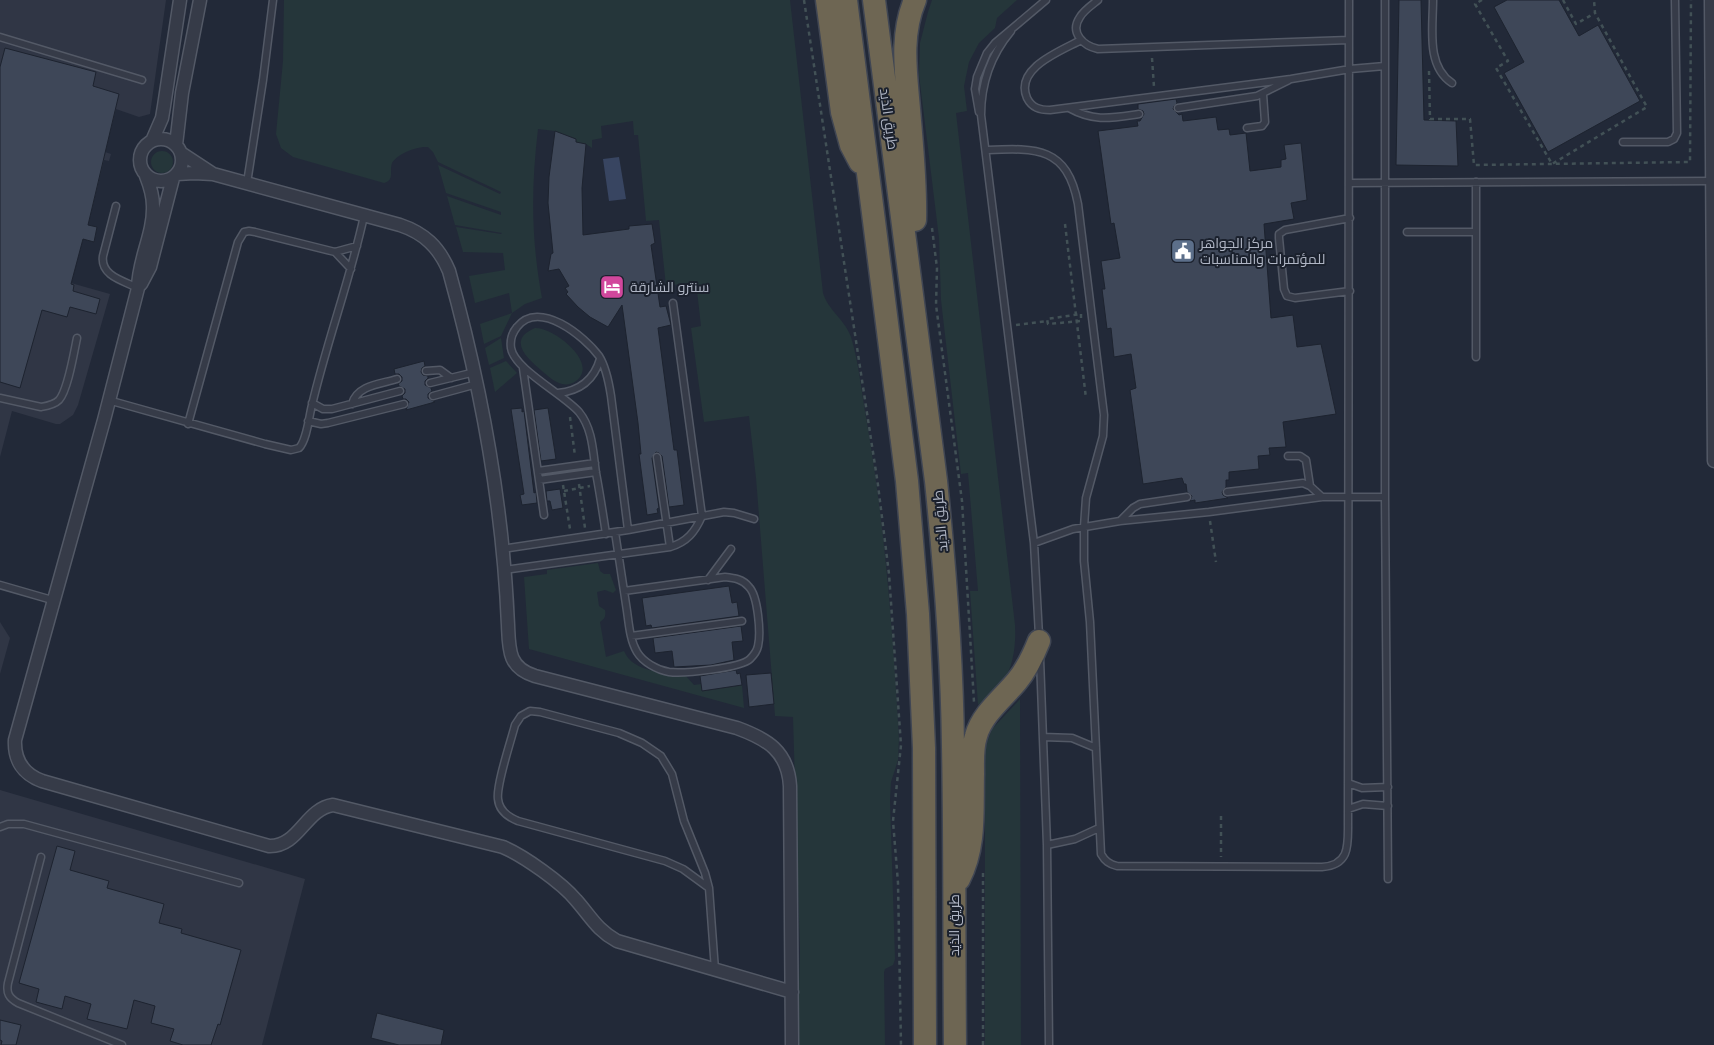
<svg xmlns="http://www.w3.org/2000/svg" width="1714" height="1045" font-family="'DM Sans',Cairo,sans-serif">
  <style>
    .airport { fill: #303645 }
    .green { fill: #25363a }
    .water { fill: #384561 }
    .building { fill: #3e4758; stroke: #1d232f }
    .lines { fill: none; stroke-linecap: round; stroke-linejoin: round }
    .lane-casing { stroke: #535966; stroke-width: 9 }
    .street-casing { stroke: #535966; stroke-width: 15 }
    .highway-casing { stroke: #404653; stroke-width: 25 }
    .path { stroke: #425156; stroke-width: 2.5; stroke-dasharray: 4 4; stroke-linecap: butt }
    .lane { stroke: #363b48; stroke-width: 6 }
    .street { stroke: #363b48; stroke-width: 12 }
    .highway { stroke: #6e6653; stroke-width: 22 }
    .labels { text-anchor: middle; stroke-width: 4; stroke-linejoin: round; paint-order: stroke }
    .street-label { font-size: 14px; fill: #b0b6c5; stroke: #1b212d }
    .poi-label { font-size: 14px; fill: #b0b6c5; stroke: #1b212d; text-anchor: start }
  </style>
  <rect width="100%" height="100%" fill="#222938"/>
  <path class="airport" d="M0 0H166L150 114 139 117 116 109 105 152 111 154 109 161 104 160 88 225 97 228 94 242 83 239 71 283 110 294 78 405 73 415 60 424H56L12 411 0 457Z
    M0 622 10 638 0 674Z
    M0 790 305 879 262 1045H0Z"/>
  <path class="green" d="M284 0H790L823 293C828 310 845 320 851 337 859 363 862 396 867 423 885 528 893 633 899 739L898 760 891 782 890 800 895 959 893 965 885 969 884 972 885 1045H797L800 951 793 717 775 716 756 478 749 416 704 422 691 328 701 326 696 282 666 286 659 220 646 221 638 135H634L633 121 601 126 602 138 592 140V148L586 144 576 142V139L555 131 538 129C531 188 531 239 542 298L525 304 512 313 501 336 484 344 480 324 512 313 509 293 475 303 469 276 505 270 503 253 463 252 456 227 501 234 502 233 455 225 447 196 501 215V212L446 193 438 165 500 194 501 192 438 162 433 152 428 147C417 146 397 154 392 163 389 172 395 180 384 183L293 157 281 148 276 134 283 61Z
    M932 0H1017L997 18 995 28 979 43 969 62 964 86 967 111 956 113 1015 625C1016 644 1014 667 1002 683 995 691 986 698 978 705L970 591H978L968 473 961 474 941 300 939 238 919 75 920 43 928 12Z
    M151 162a11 11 0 1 1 22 0a11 11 0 1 1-22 0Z
    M535 328C553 327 600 363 576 381 572 384 567 385 562 384 554 382 548 376 542 371 528 359 506 340 535 328Z
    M501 338 504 358 489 365 485 348Z
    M506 361 517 373 495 392 490 368Z
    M598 563 600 571 604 574H610L616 590 613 593 605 590 597 592 599 606 605 610C606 616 605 619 600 622L606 657 624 651C633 673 665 672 685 675L694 685 701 684 703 691 742 685 744 708 529 649 524 577 547 574V570Z
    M1020 699 1021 1045H985V748L992 729Z"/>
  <path class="water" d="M619 157 626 199 609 201 603 159Z"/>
  <path class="building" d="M1399 0H1421L1424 120 1456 121 1458 166 1396 165Z
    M1507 0H1559L1579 36 1598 25 1640 101 1548 152 1504 73 1524 62 1494 7Z
    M5 48 96 72 93 86 119 94 88 225 97 227 94 242 83 239 71 284 74 285 73 291 100 299 96 314 70 307 67 317 42 310 20 388 0 382V67Z
    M1176 99 1177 103 1174 106 1173 109 1179 115 1182 114 1183 121 1216 117 1218 130 1229 129 1230 135 1246 133 1250 171 1281 167V160L1286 159 1284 145 1301 143 1307 200 1291 203 1294 219 1264 224 1271 318 1293 315 1297 347 1321 344 1336 414 1283 422 1286 447 1269 448 1270 455 1258 456 1259 469 1229 472V480H1226V487L1222 492 1223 495 1228 498 1195 503V500L1190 501 1192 496 1187 492 1186 484H1184L1182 478 1143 484 1130 390 1136 388 1131 354 1114 357 1111 328 1107 329 1102 289H1105L1101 261 1120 258 1114 223 1111 224 1098 131 1138 126 1137 121H1140L1144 114 1143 111 1138 109V104Z
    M555 131 576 139V142L586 144 582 188 583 235 629 229V226L652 224 655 243 651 245 660 307 666 306 671 325 658 328 674 450H677L684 505 669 507 662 456 659 453 656 452 652 458 659 508 657 509 658 513 647 515 639 454H641L638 423 622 305 608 327 590 317 578 307 566 294 568 292 565 288 569 286 559 269 548 271 551 254 553 253 548 203 549 177Z
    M424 361 425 366 422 368 421 372 423 375 428 376V378L425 381V385L431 388 432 391 428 394V398L435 402 406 410 409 402 406 399H403L402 396 405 393V389L399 386 398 384 402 381V377L399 374H395L394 369Z
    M522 408V412L524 411 534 493 536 492 537 503 522 505 520 495 524 494 511 409Z
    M548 408 556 459 541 461 534 410Z
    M560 489 563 508 552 510 550 501H547L546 491Z
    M729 586 732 603 737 602 739 616 652 628 651 625 646 626 642 598Z
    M741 626 743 641 732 642 734 660 711 665 674 667 672 651 655 653 653 638Z
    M736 670 737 674 740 673 742 685 702 691 700 676Z
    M771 673 774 704 749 707 746 675Z
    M57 846 75 851 70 870 109 881 107 888 164 904 159 923 182 929 181 933 241 950 220 1025 218 1024 211 1045H183L170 1041 174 1029 151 1023 155 1006 134 1000 127 1029 87 1019 91 1004 65 996 62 1009 36 1002 39 989 19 983Z
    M377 1013 444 1030 441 1045H399L371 1038Z
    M0 1020 21 1025 16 1045H1L2 1041 0 1040Z"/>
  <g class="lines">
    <defs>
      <path id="lane" d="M1098 0C1092 5 1084 10 1080 17 1069 33 1084 46 1098 49L1349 40
        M1385 0V497L1388 879
        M1433 0C1433 28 1426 66 1452 83
        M1011 31C990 56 981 83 981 115L1034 543 1039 636
        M0 37 142 80
        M1081 40C1061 51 1014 68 1027 98 1032 108 1040 110 1050 110L1291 79 1350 69 1385 66
        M1069 108C1094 122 1111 118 1139 114
        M1178 108 1257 96 1289 80
        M979 112 975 89 977 77 987 53 995 43 1046 0
        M1247 128 1262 126 1265 122 1263 94
        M1623 142H1668L1674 139 1677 133 1675 0
        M986 150C1036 148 1067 146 1078 204L1104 415 1103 436 1086 498 1084 527V561L1090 622 1101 854C1105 861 1109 864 1117 866L1322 867C1350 865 1348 845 1348 823L1349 0
        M247 183 263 80 273 0
        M1350 183 1713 181
        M116 206 103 256C100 276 124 281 138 288
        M1350 218 1285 230 1279 234V238L1284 289 1287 296 1295 298 1350 291
        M1407 232H1476
        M335 252 357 246
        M1476 357V182
        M523 368 544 515
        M426 371 440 370 451 378
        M430 383 475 372
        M558 393C580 391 594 380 600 359
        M433 396 477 384
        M0 398 41 407C47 406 54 405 59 400 68 390 74 352 77 338
        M108 400 265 444 291 450 299 448C307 440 309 416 312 405 327 341 350 280 364 216
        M312 403 323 409H332L400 391
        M352 404C357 385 381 384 397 379
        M308 421 321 424 328 423 404 404
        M188 424 238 242 244 232 249 231 255 232 335 252 351 269
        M1288 456H1300L1306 460 1310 486
        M657 457 670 547
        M538 471 595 463
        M539 480 596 472
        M1227 492 1303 483 1310 486 1322 497
        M1120 521 1133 508 1140 504 1187 497
        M615 532C619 559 623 585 627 611 629 625 630 640 637 652 643 662 657 670 669 672 683 674 741 668 750 659 754 655 757 651 758 646 761 633 758 596 749 587 743 579 734 578 725 577L624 591
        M606 534C603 514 600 494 596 473 593 453 593 429 579 412 563 394 514 369 511 348 510 341 512 333 517 327 539 299 584 336 599 356 606 367 609 383 611 396L628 530
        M1034 543 1073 529 1120 521 1209 512 1322 497H1385
        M502 549 628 530 724 512 734 513 754 519
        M504 570 670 547C687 542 695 532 702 516L673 303
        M708 580 731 549
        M0 585 52 600
        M631 636 742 621
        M1040 659 1047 845 1049 1045
        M530 711 540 712 619 733 642 743 661 756 672 774 684 821 705 873 709 888 683 869 665 861 518 821C508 817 499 810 498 799 496 785 511 741 515 725L521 716Z
        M1043 737 1072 738 1096 748
        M1348 783 1362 788 1388 787
        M1348 809 1363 804 1388 806
        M0 827 8 824H24L239 883
        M1047 845 1075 839 1099 828
        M41 857 8 983C6 993 9 998 18 1003L122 1045
        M709 888 715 970"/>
      <path id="street" d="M1711 0 1714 461
        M140 160a21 21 0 1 1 42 0a21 21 0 1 1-42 0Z
        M152 141 162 118 164 106 180 0
        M176 145 182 93 200 0
        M181 153 213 174
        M177 174 194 173 213 174 400 225C424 233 439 247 449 271 481 386 503 505 508 625 509 649 508 668 535 676L737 728C767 739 788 751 790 786L792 1045
        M146 176C150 186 153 196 153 206 154 234 138 260 138 288L104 420 15 740C14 760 23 774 42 781L269 846C299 847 305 809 333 805L503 847C524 856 562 883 576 900 591 917 597 930 617 941L792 992
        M141 284 150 267 173 178"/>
      <path id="highway" d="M827 0 842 112 851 145 860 162
        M846 0 907 481 918 614 924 748 925 1045
        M874 0 936 481C945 569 952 657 953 746 955 845 954 945 955 1045
        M915 220C916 183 912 146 909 109 906 73 900 35 915 0
        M959 879C976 846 972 810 973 774 973 761 972 748 976 736 982 714 1003 698 1017 681 1027 669 1033 656 1039 641"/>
    </defs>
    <use href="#lane" class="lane-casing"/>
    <use href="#street" class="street-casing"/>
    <use href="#highway" class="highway-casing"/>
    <path class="path" d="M804 0 878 485 889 574 901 745 893 821 898 883 901 1045
      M1482 0 1475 4 1508 61 1496 68 1552 164 1647 107 1595 13 1594 0
      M1563 0 1576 24 1595 13
      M1152 58 1154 87
      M1429 71 1430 119H1470L1474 165 1690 162 1691 0
      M1065 224 1086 398
      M932 228 937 268 936 305 962 501 974 702
      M1081 314V321L1048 324 1047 319Z
      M1016 325 1047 321
      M570 417 575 456
      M579 484 585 528
      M563 485 570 529
      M564 491 590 486
      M1210 521 1216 562
      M1221 816V857
      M983 1045V869"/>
    <use href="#lane" class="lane"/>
    <use href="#street" class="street"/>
    <use href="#highway" class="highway"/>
  </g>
  <defs>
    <symbol id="civic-square" viewBox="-11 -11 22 22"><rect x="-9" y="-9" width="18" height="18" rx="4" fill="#5c6f8a" stroke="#1b212d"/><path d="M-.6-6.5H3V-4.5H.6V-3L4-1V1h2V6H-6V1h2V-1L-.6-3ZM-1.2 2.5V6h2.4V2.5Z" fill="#fff"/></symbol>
    <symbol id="hotel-square" viewBox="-11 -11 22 22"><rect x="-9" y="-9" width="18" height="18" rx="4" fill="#d1479c" stroke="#1b212d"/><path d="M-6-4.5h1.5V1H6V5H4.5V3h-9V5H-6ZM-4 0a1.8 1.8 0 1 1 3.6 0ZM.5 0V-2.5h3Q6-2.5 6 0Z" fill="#fff"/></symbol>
  </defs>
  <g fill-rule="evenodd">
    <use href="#civic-square" x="1169" y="237" width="28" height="28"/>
    <use href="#hotel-square" x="598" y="273" width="28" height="28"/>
  </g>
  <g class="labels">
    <g class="street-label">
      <text transform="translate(889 119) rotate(82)" y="5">طريق الذيد</text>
      <text transform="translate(940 521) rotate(-95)" y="5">طريق الذيد</text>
      <text transform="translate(954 925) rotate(-90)" y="5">طريق الذيد</text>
    </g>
    <g class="poi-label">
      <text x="1200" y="248">مركز الجواهر<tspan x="1200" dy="16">للمؤتمرات والمناسبات</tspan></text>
      <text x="630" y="292">سنترو الشارقة</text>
    </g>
  </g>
</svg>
